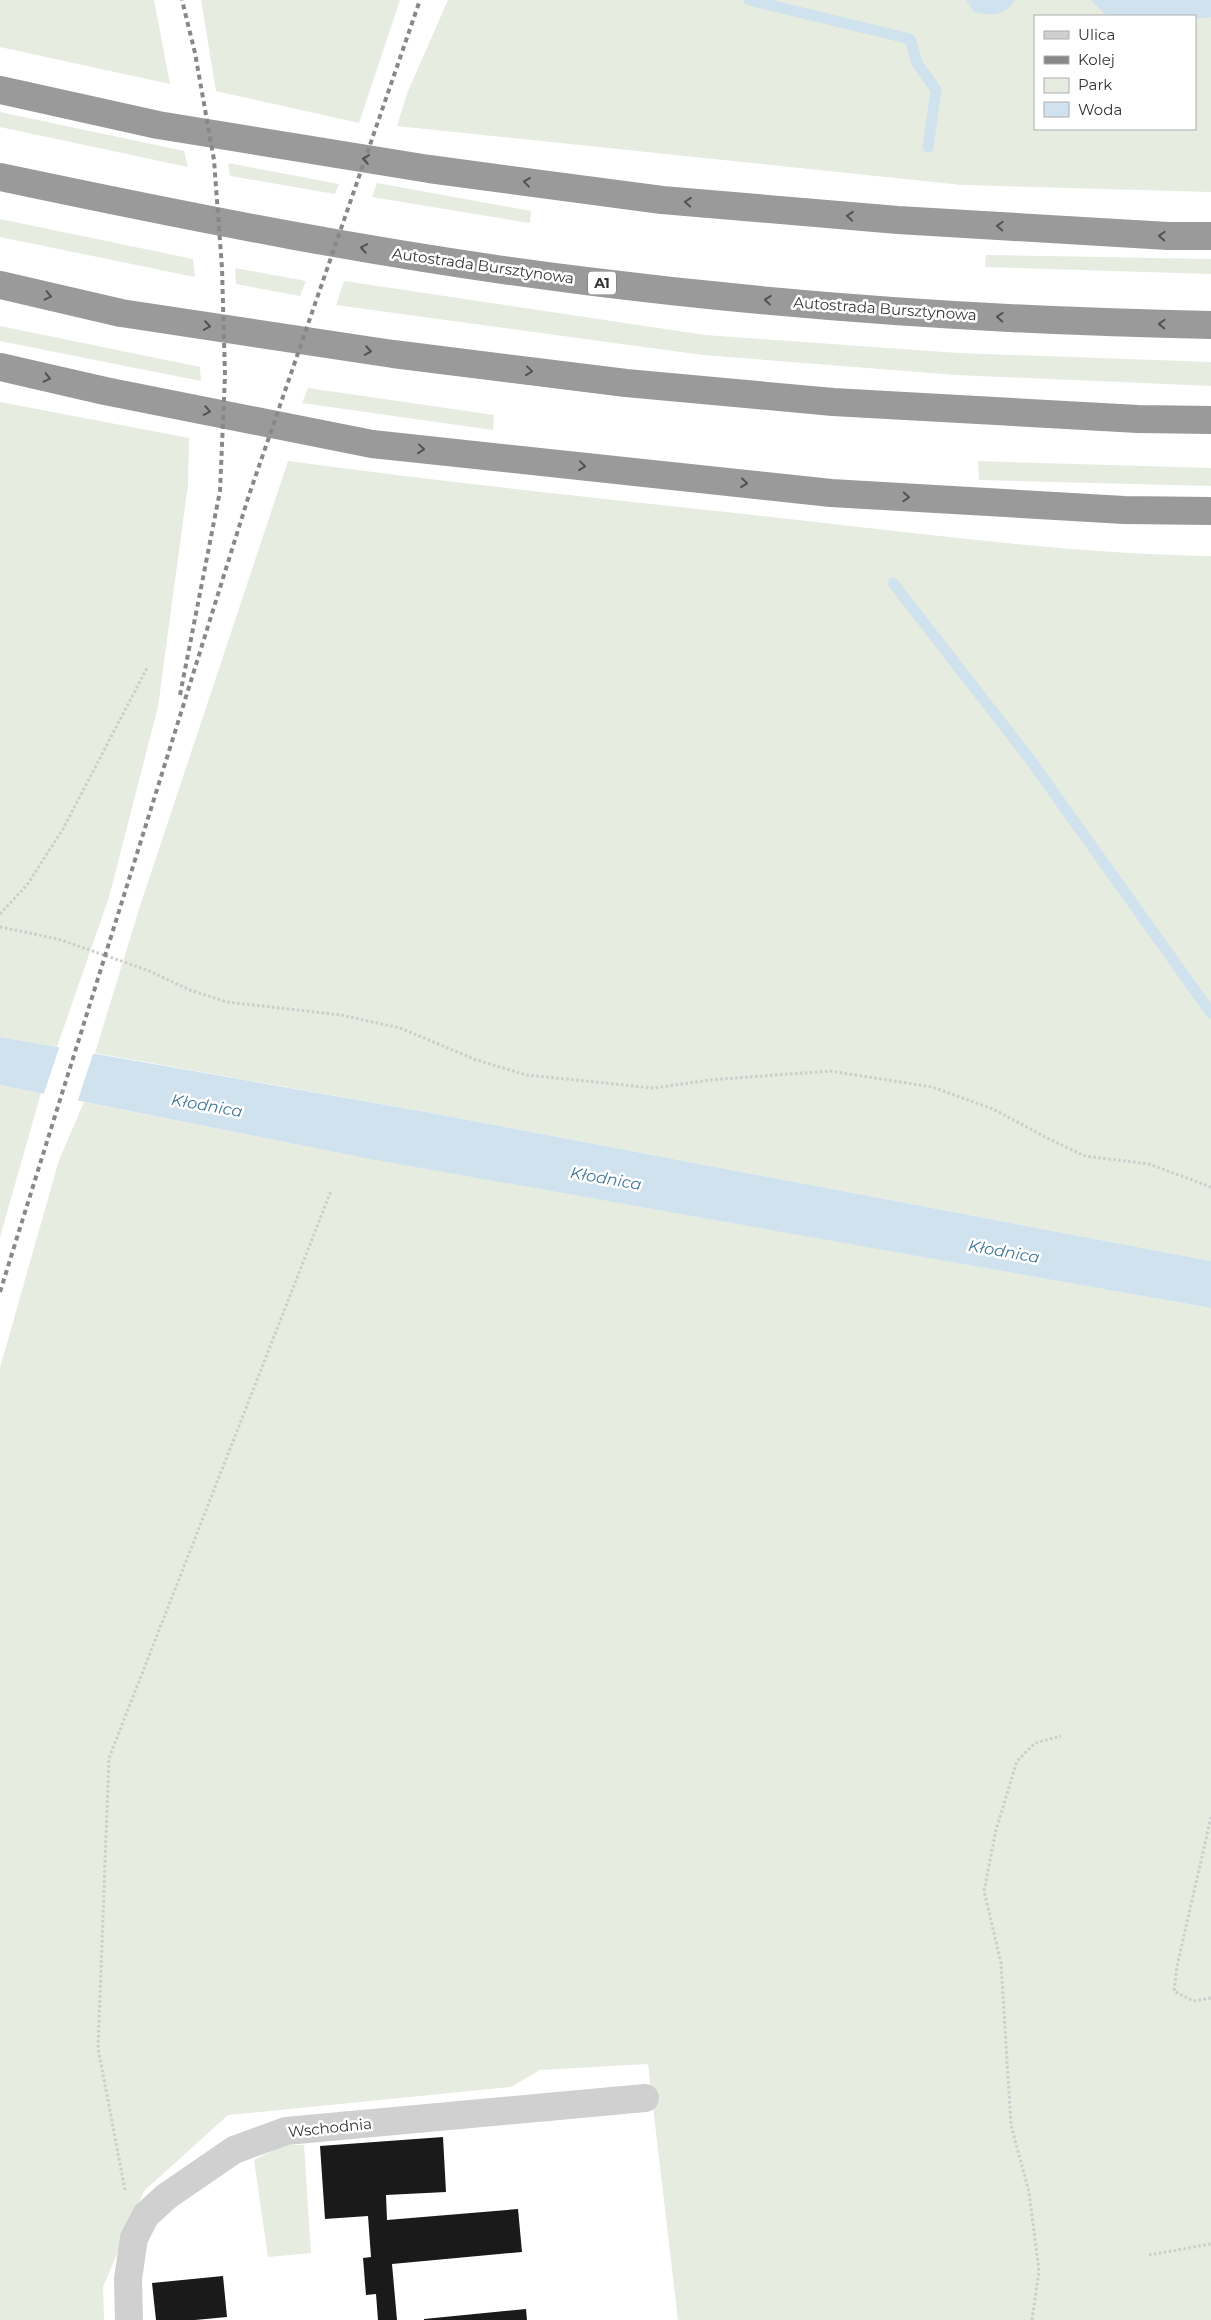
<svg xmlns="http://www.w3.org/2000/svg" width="1211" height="2320" font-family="Montserrat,sans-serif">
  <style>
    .green { fill: #e6ecdf; fill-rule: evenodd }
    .water { fill: #cfe2ee }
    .pier { fill: #fff }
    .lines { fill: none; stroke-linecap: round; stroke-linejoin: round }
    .stream { stroke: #cfe2ee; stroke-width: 11 }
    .building { fill: #1a1a1a }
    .path { stroke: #cdcdcd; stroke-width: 3; stroke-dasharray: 2.5 2.5; stroke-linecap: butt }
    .minor { stroke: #d0d0d0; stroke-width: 28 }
    .highway { stroke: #9a9a9a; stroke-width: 28 }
    .rail { stroke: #888; stroke-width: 4; stroke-dasharray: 5 4; stroke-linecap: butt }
    .oneway { stroke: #525252 }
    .labels { text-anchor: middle; stroke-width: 5; stroke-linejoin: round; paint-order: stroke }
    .shield { fill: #fff; stroke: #707070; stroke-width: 1 }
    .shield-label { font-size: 14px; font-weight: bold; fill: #333 }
    .street-label { font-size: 15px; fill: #333; stroke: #fff }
    .water-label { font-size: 16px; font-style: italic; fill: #3f7597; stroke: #fff }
  </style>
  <rect width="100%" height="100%" fill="#fff"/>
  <path class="green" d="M0 0H154L170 84 0 47Z
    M201 0H400L359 123 216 91Z
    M448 0H1211V192L962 185 397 126 408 91ZM1035 16H1195V129H1035Z
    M0 112 184 151 188 167 0 127Z
    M228 163 339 184 335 194 230 176Z
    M377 183 531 211 530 223 372 197Z
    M0 219 193 259 195 277 0 237Z
    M986 255 1211 259V274L985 267Z
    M235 268 306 281 300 296 236 284Z
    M344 281 705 335 958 353 1211 362V386L957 375 703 355 336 305Z
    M0 326 200 367 201 381 0 341Z
    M308 388 494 415 493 430 302 403Z
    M0 402 189 438 188 484 158 707 109 897 57 1047 0 1037Z
    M288 461C457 484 627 501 798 520 935 535 1073 554 1211 556V1261L426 1112 95 1053 140 906Z
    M978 461 1211 468V486L979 480Z
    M0 1085 41 1093 0 1237Z
    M84 1102 351 1155 1211 1308V2320H678L648 2064 540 2070 511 2087 228 2115 144 2191 103 2287 104 2320H0V1368L59 1160Z
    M284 2145H304L311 2253 268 2257 254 2160Z"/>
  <path class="water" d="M966 0H1015C1004 17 991 16 974 12Z
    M1091 0H1211V17L1195 19V16H1107Z
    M0 1037 426 1112 1211 1261V1308L365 1158 0 1085Z"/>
  <path class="pier" d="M60 1045 94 1051 77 1103 43 1096Z"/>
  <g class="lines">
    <path class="stream" d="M749 0 910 39 917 63 936 90 928 147
      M893 583 1029 758 1211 1013"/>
  </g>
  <path class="building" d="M443 2137 446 2192 386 2195 387 2220 518 2209 522 2252 392 2264 397 2320H378L376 2294 366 2295 363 2258 371 2257 368 2216 325 2219 320 2146Z
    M223 2276 227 2317 195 2320H156L152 2283Z
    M526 2309 527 2320H424V2319Z"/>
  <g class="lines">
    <path class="path" d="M0 914 27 885 63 829 148 666
      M0 927 58 939 147 970 190 990 227 1002 341 1015 400 1028 474 1059 526 1075 654 1088 709 1080 830 1071 932 1087 993 1109 1049 1139 1085 1156 1149 1164 1211 1187
      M1211 1817 1177 1966 1174 1991 1193 2001 1211 1998
      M125 2190 98 2048 109 1758 331 1191
      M1149 2255 1211 2244
      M1032 2320 1039 2271 1029 2192 1011 2125 1001 1963 984 1891 996 1830 1017 1761 1035 1743 1061 1736"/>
    <path class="minor" d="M129 2320 128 2279 134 2238 146 2215 167 2196 234 2150 286 2131 645 2098"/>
    <path class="highway" d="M0 90 158 125 429 169 662 200 898 220 1168 236H1211
      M0 177C194 218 389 257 586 281 793 307 1003 321 1211 325
      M0 285 121 313 393 354 626 383 833 402 1138 419 1211 420
      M0 367 105 391 372 444 831 493 1124 510 1211 511"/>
    <path class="rail" d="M180 695 220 491 225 376 222 268 214 160 195 53 182 0
      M0 1292 249 495 420 0"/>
  </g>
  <defs><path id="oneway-chevron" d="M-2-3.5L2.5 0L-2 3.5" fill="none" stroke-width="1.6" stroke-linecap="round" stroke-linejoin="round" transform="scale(1.25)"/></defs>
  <g class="oneway">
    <use href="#oneway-chevron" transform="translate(366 159) rotate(-171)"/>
    <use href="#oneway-chevron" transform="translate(527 182) rotate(-173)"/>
    <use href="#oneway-chevron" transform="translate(688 202) rotate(-175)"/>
    <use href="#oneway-chevron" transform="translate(850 216) rotate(-175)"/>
    <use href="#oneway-chevron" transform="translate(1000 226) rotate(-177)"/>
    <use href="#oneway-chevron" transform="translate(1162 236) rotate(-177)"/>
    <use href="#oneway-chevron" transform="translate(364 248) rotate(-170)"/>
    <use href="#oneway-chevron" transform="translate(48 296) rotate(13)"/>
    <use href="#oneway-chevron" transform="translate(768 300) rotate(-174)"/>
    <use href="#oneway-chevron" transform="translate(1000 317) rotate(-177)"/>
    <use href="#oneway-chevron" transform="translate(1162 324) rotate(-178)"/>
    <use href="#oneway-chevron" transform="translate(207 326) rotate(9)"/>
    <use href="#oneway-chevron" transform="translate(368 351) rotate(9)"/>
    <use href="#oneway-chevron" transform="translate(529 371) rotate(7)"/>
    <use href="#oneway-chevron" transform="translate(47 378) rotate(13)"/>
    <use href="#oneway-chevron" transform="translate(207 411) rotate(11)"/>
    <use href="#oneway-chevron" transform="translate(421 449) rotate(6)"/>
    <use href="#oneway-chevron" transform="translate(582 466) rotate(6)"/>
    <use href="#oneway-chevron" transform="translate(744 483) rotate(6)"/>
    <use href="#oneway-chevron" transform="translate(906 497) rotate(3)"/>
  </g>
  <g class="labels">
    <rect class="shield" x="588" y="271.5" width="28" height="23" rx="4"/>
    <g class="shield-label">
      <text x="602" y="288">A1</text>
    </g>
    <g class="street-label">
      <text transform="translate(483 266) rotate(8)" y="5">Autostrada Bursztynowa</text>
      <text transform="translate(885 309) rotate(4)" y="5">Autostrada Bursztynowa</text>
      <text transform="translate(330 2128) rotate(-6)" y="5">Wschodnia</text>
    </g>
    <g class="water-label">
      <text transform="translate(207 1105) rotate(10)" y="6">Kłodnica</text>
      <text transform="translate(606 1178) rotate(10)" y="6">Kłodnica</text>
      <text transform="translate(1004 1251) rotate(10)" y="6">Kłodnica</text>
    </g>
  </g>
  <rect x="1034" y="15" width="162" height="115" fill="#ffffff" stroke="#adadad"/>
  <rect x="1044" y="31" width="25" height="8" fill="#d0d0d0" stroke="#adadad"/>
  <text x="1078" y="40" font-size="15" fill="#333333">Ulica</text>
  <rect x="1044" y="56" width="25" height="8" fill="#888888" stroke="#adadad"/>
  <text x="1078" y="65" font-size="15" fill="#333333">Kolej</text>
  <rect x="1044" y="78" width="25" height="15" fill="#e6ecdf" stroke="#adadad"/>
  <text x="1078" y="90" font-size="15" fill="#333333">Park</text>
  <rect x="1044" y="102" width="25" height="15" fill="#cfe2ee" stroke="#adadad"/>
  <text x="1078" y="115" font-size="15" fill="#333333">Woda</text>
</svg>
